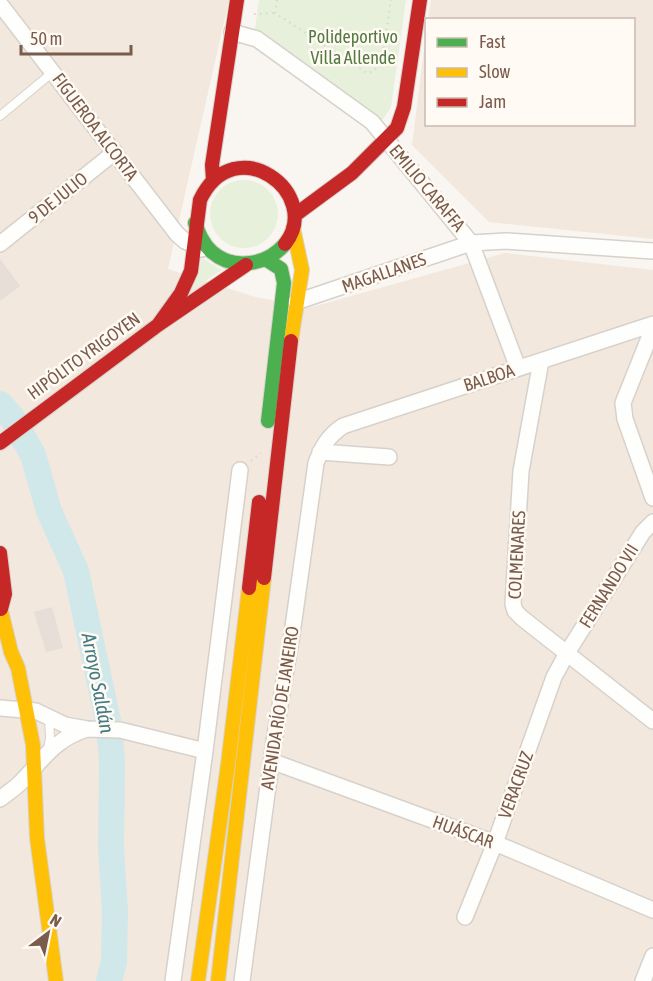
<svg xmlns="http://www.w3.org/2000/svg" width="653" height="981" font-family="'Asap Condensed',sans-serif">
  <style>
    .residential { fill: #f2e8de }
    .green { fill: #e7f0db }
    .lines { fill: none; stroke-linecap: round; stroke-linejoin: round }
    .river { stroke: #d0e8ea; stroke-width: 26 }
    .building { fill: #e6ded7 }
    .lane-casing { stroke: #d7d1cb; stroke-width: 10 }
    .street-casing { stroke: #d7d1cb; stroke-width: 18 }
    .fast-casing { stroke: #d9d2cb; stroke-width: 16 }
    .slow-casing { stroke: #d9d2cb; stroke-width: 16 }
    .jam-casing { stroke: #d9d2cb; stroke-width: 16 }
    .path { stroke: #dcd5d0; stroke-width: 2; stroke-dasharray: 1.5 4.5; stroke-linecap: butt }
    .lane { stroke: #fefefd; stroke-width: 8 }
    .street { stroke: #fefefd; stroke-width: 15 }
    .fast { stroke: #4caf50; stroke-width: 14 }
    .slow { stroke: #ffc107; stroke-width: 14 }
    .jam { stroke: #c62828; stroke-width: 14 }
    .labels { text-anchor: middle; stroke-width: 5; stroke-linejoin: round; paint-order: stroke }
    .park-label { font-size: 18px; fill: #537a41; stroke: #fffaf3 }
    .street-label { font-size: 18px; fill: #7a5c4d; stroke: #fffaf3 }
    .water-label { font-size: 20px; font-style: italic; fill: #437c86; stroke: #fffaf3 }
  </style>
  <rect width="100%" height="100%" fill="#f9f5f0"/>
  <path class="residential" d="M0 0H229L168 269 255 297 312 307 505 253 653 270V981H0Z
    M431 0H653V239L489 222 412 145 426 34V124H634V20L428 19Z"/>
  <path class="green" d="M259 0H406L391 107 380 124 254 35Z
    M210 214a34 34 0 1 1 68 0a34 34 0 1 1-68 0Z
    M202 258 222 270 194 288Z"/>
  <g class="lines">
    <path class="river" d="M0 404 11 416 33 455 49 511 76 571 109 726 112 762 111 848 115 910 114 962 109 981"/>
  </g>
  <path class="building" d="M0 259 20 286 0 301Z
    M52 607 63 648 46 652 34 612Z"/>
  <g class="lines">
    <defs>
      <path id="lane" d="M0 116 53 72
        M48 749 50 738 49 717"/>
      <path id="street" d="M0 4 177 234 185 241 202 249
        M232 32 257 39 372 122 471 243 518 368
        M0 244 115 152
        M296 302 471 243 506 241 653 251
        M653 328 623 403 625 419 653 498
        M541 361 521 471 513 604 515 611 522 618 653 721
        M320 452 389 457
        M0 708 36 711 65 725 87 729 120 730 205 751
        M271 761 495 843 653 910
        M0 799C7 793 16 788 22 781 44 758 55 739 87 729
        M465 917 495 843 554 677 567 653 643 532 653 522
        M173 981 205 751 240 470
        M242 981 274 741 292 634 316 463C322 447 328 436 343 426L653 324
        M643 981 653 956"/>
      <path id="fast" d="M195 223C199 234 203 244 212 252 234 271 267 265 285 244
        M267 260 281 269 284 283 268 421"/>
      <path id="slow" d="M291 341 302 270 293 228
        M0 607 11 652 18 668 33 745 37 838 56 981
        M198 981 228 764 249 588
        M218 981 264 578"/>
      <path id="jam" d="M213 180 212 165 237 0
        M295 215 352 173 397 128 404 107 420 0
        M158 325 181 293 191 271 200 200C235 127 324 194 285 244
        M0 443 158 325 246 265
        M0 553 5 594 1 609
        M264 578 291 341
        M249 588 259 502"/>
    </defs>
    <use href="#lane" class="lane-casing"/>
    <use href="#street" class="street-casing"/>
    <use href="#fast" class="fast-casing"/>
    <use href="#slow" class="slow-casing"/>
    <use href="#jam" class="jam-casing"/>
    <path class="path" d="M277 0 275 13 367 73 374 71 382 60 391 0
      M254 14 275 13
      M251 461 261 453"/>
    <use href="#lane" class="lane"/>
    <use href="#street" class="street"/>
    <use href="#fast" class="fast"/>
    <use href="#slow" class="slow"/>
    <use href="#jam" class="jam"/>
  </g>
  <g class="labels">
    <g class="park-label">
      <text x="353" y="43">Polideportivo<tspan x="353" dy="21">Villa Allende</tspan></text>
    </g>
    <g class="street-label">
      <text transform="translate(95 127) rotate(53)" y="6">FIGUEROA ALCORTA</text>
      <text transform="translate(427 188) rotate(50)" y="6">EMILIO CARAFFA</text>
      <text transform="translate(58 198) rotate(-39)" y="6">9 DE JULIO</text>
      <text transform="translate(384 273) rotate(-19)" y="6">MAGALLANES</text>
      <text transform="translate(84 356) rotate(-36)" y="6">HIPÓLITO YRIGOYEN</text>
      <text transform="translate(489 378) rotate(-18)" y="6">BALBOA</text>
      <text transform="translate(517 555) rotate(-87)" y="6">COLMENARES</text>
      <text transform="translate(609 586) rotate(-58)" y="6">FERNANDO VII</text>
      <text transform="translate(280 708) rotate(-81)" y="6">AVENIDA RÍO DE JANEIRO</text>
      <text transform="translate(516 785) rotate(-70)" y="6">VERACRUZ</text>
      <text transform="translate(463 832) rotate(20)" y="6">HUÁSCAR</text>
    </g>
    <g class="water-label">
      <text transform="translate(98 683) rotate(79)" y="7">Arroyo Saldán</text>
    </g>
  </g>
  <rect x="425" y="18" width="210" height="108" fill="#fffaf3" stroke="#cabbb1" stroke-width="1.5"/>
  <rect x="437" y="38" width="30" height="9" fill="#4caf50" stroke="#cabbb1" stroke-width="1.5"/>
  <text x="479" y="48" font-size="18" fill="#7a5c4d">Fast</text>
  <rect x="437" y="68" width="30" height="9" fill="#ffc107" stroke="#cabbb1" stroke-width="1.5"/>
  <text x="479" y="78" font-size="18" fill="#7a5c4d">Slow</text>
  <rect x="437" y="98" width="30" height="9" fill="#c62828" stroke="#cabbb1" stroke-width="1.5"/>
  <text x="479" y="108" font-size="18" fill="#7a5c4d">Jam</text>
  <g transform="translate(48 933) rotate(32)" stroke="#fffaf3" stroke-width="4.5" paint-order="stroke">
  <path d="M0-4.5L10 22L0 15L-10 22Z" fill="#7a5c4d"/>
  <text y="-9" font-size="16" font-weight="bold" text-anchor="middle" fill="#7a5c4d">N</text>
  </g>
  <path d="M21 45v9h110v-9" fill="none" stroke="#7a5c4d" stroke-width="3"/>
  <text x="30" y="45" font-size="18" fill="#7a5c4d" stroke="#fffaf3" stroke-width="4.5" paint-order="stroke">50 m</text>
</svg>
